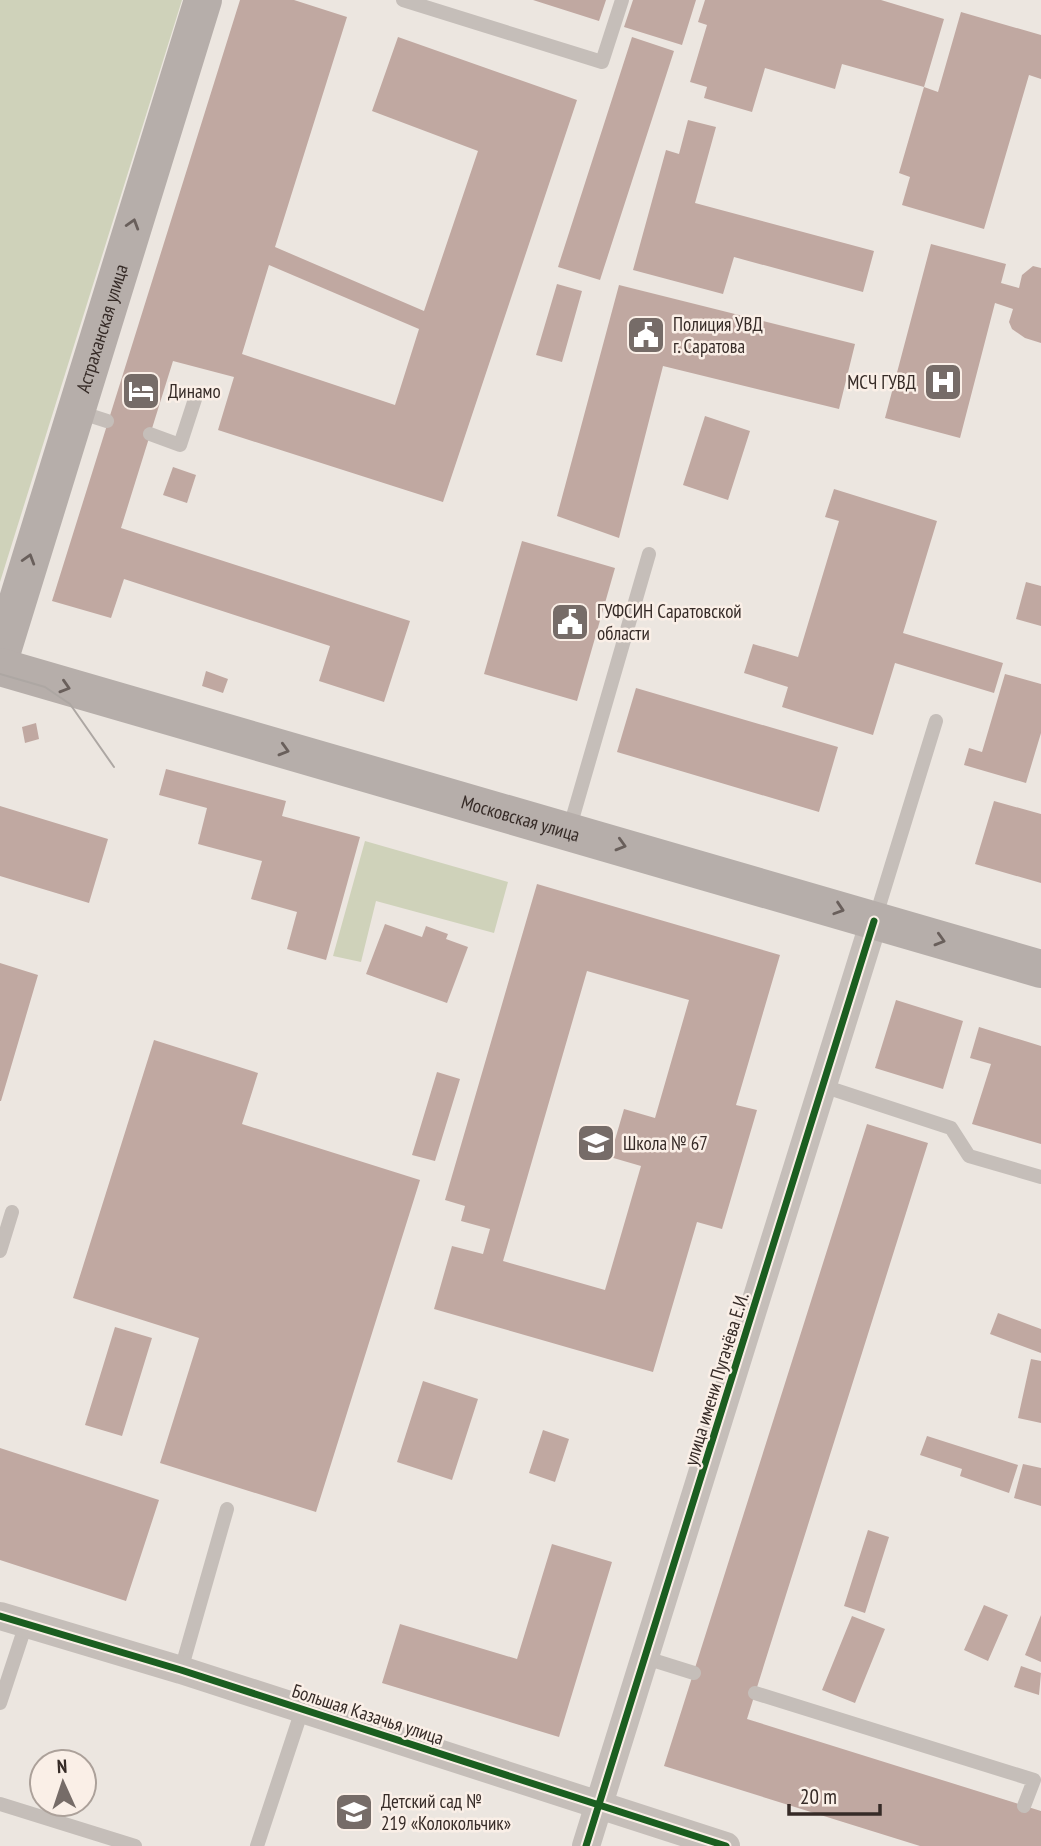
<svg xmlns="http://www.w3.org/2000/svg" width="1041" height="1846" font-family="'PT Sans Narrow',sans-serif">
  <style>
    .green { fill: #cfd2ba }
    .building { fill: #c0a8a1; fill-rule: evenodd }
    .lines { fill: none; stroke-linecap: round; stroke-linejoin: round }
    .service { stroke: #c5beb9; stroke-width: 14 }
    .minor { stroke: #c5beb9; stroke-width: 28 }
    .secondary { stroke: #b6aeaa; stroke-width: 38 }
    .tram { stroke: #ada7a3; stroke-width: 2 }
    .cycleway-casing { stroke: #faefe7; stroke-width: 11 }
    .cycleway { stroke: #1b5e20; stroke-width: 7 }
    .oneway { stroke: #695f5b }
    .labels { text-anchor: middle; stroke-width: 5; stroke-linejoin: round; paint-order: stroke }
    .poi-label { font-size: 19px; fill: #362b27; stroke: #faefe7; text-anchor: start }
    .street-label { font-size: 19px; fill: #362b27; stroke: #faefe7 }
  </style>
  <rect width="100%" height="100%" fill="#ece6e0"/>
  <path class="green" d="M0 0H182L0 582Z
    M365 841 508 882 494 933 376 901 361 962 333 956Z"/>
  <path class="building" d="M240 0H294L347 17 275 247 424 311 478 151 372 111 398 37 577 100 443 502 218 430 234 377 173 361 121 528 410 621 384 702 319 681 330 646 124 579 111 618 52 601ZM269 265 419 329 395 405 242 354Z
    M533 0H606L599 21Z
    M633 0H696L682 45 624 27Z
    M705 0H881L944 19 924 87 938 92 961 12 1041 35V79L1029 75 984 229 902 205 910 177 899 173 924 87 842 64 835 89 765 68 752 112 704 98 707 87 690 82 707 25 698 22Z
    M632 37 674 51 600 280 558 267Z
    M688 120 716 127 695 203 874 251 863 292 734 257 723 294 633 270 666 150 679 154Z
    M931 244 1006 264 1001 283 1019 288 1022 275 1033 266 1041 268V343L1025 338 1012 329 1009 322 1013 309 995 303 960 438 885 418Z
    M557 284 582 291 562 362 536 355Z
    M619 285 855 344 839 409 663 366 619 538 557 516Z
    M705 416 750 431 728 500 683 485Z
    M173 467 196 475 187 503 163 495Z
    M834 489 937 521 903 633 1003 663 994 693 895 663 873 735 782 707 788 687 744 673 753 644 798 657 839 521 825 517Z
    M522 541 615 568 577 701 484 674Z
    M1026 582 1041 586V626L1016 619Z
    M206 671 228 679 223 693 202 686Z
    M1005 674 1041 684V733L1026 783 964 765 969 748 982 752Z
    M636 688 838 747 819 812 617 752Z
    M36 723 39 739 25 743 22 727Z
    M166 769 286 801 282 816 360 837 326 960 287 949 297 912 251 899 262 861 198 844 207 808 159 795Z
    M994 801 1041 814V883L975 864Z
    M0 806 108 839 89 903 0 876Z
    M537 884 780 955 736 1105 757 1110 722 1229 697 1222 653 1372 434 1309 452 1246 483 1254 490 1229 461 1221 465 1206 445 1200ZM587 971 689 1000 655 1118 624 1109 610 1157 641 1166 605 1290 503 1261Z
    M385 924 422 937 426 926 448 934 446 939 468 947 447 1003 366 974Z
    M0 963 38 975 1 1101H0Z
    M896 1000 963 1021 943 1089 875 1068Z
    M979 1027 1041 1046V1144L972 1124 991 1064 970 1058Z
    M154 1040 258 1073 242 1124 420 1180 316 1512 160 1463 199 1338 73 1298Z
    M437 1072 460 1079 435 1161 412 1155Z
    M867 1124 928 1143 747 1719 1041 1811V1846H920L664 1766Z
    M998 1313 1041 1329V1353L990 1334Z
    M115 1327 152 1338 122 1436 85 1425Z
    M1031 1359 1041 1361V1423L1018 1418Z
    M423 1381 478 1399 452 1480 397 1462Z
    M543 1430 569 1439 555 1482 529 1473Z
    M927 1436 1018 1465 1009 1493 960 1476 962 1469 920 1455Z
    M0 1448 159 1500 126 1601 0 1560Z
    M1023 1464 1041 1468V1506L1014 1498Z
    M868 1530 889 1537 865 1613 844 1606Z
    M552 1544 612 1562 559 1737 382 1683 400 1624 517 1659Z
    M984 1605 1008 1615 988 1661 964 1650Z
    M1041 1615V1662L1025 1655Z
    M852 1616 885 1629 855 1703 822 1690Z
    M1021 1666 1041 1673 1039 1695 1014 1687Z"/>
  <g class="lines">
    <path class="service" d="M403 0 602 62 622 0
      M79 412 107 421
      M150 434 180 445 196 396
      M569 830 649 554
      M875 919 936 721
      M823 1086 951 1128 969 1156 1041 1177
      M0 1251 12 1212
      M646 1658 694 1673
      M181 1670 227 1509
      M755 1693 1034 1780 1024 1806
      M0 1703 26 1624
      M0 1804 135 1846
      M257 1846 302 1710"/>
    <path class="minor" d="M0 1616 181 1670 726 1846
      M586 1846 874 921"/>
    <g class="secondary">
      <path id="s1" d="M0 658 203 0"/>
      <path id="s2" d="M0 667 1041 969"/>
    </g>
    <path class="tram" d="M0 674 45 687 70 704 114 767"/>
    <defs>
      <path id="cycleway" d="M0 1616 181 1670 726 1846
        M586 1846 874 921"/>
    </defs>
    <use href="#cycleway" class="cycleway-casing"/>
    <use href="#cycleway" class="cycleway"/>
  </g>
  <defs><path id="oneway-chevron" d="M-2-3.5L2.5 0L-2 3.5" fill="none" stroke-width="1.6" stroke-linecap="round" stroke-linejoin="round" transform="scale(1.75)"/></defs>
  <g class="oneway">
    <use href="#oneway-chevron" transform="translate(133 224) rotate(-73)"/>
    <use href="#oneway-chevron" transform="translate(29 559) rotate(-73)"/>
    <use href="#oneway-chevron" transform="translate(65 687) rotate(17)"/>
    <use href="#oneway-chevron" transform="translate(284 750) rotate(16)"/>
    <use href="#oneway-chevron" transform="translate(621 845) rotate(16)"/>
    <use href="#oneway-chevron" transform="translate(839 909) rotate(18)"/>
    <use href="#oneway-chevron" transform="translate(940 940) rotate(16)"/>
  </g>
  <defs>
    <symbol id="civic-square" viewBox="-11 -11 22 22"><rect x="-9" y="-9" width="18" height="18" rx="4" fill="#766c68" stroke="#faefe7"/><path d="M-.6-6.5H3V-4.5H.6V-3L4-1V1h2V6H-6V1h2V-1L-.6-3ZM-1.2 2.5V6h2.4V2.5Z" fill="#fff"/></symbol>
    <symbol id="hospital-square" viewBox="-11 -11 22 22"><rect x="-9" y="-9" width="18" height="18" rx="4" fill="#766c68" stroke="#faefe7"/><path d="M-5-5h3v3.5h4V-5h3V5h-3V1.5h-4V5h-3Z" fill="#fff"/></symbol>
    <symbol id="hotel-square" viewBox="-11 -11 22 22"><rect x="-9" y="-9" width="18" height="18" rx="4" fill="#766c68" stroke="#faefe7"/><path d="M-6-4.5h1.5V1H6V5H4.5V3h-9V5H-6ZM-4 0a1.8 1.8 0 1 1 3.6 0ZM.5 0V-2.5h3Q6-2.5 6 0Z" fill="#fff"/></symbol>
    <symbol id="school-square" viewBox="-11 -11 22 22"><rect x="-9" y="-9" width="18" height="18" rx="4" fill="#766c68" stroke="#faefe7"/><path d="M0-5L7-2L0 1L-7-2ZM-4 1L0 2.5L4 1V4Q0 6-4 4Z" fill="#fff"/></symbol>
  </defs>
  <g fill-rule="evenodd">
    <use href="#civic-square" x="624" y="313" width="44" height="44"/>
    <use href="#hospital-square" x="921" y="360" width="44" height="44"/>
    <use href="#hotel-square" x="119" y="369" width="44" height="44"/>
    <use href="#civic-square" x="548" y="600" width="44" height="44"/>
    <use href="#school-square" x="574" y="1121" width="44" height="44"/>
    <use href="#school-square" x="332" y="1790" width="44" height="44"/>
  </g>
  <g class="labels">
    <g class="poi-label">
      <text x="673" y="331">Полиция УВД<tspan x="673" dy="22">г. Саратова</tspan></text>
      <text x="916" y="389" text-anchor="end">МСЧ ГУВД</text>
      <text x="168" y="398">Динамо</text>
      <text x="597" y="618">ГУФСИН Саратовской<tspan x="597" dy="22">области</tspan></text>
      <text x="623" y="1150">Школа № 67</text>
      <text x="381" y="1808">Детский сад №<tspan x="381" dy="22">219 «Колокольчик»</tspan></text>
    </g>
    <g class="street-label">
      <text dy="7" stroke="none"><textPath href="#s1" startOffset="345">Астраханская улица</textPath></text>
      <text dy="7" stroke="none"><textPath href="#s2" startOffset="542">Московская улица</textPath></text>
      <text transform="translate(716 1379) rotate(-73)" y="7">улица имени Пугачёва Е.И.</text>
      <text transform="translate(368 1714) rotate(18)" y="7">Большая Казачья улица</text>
    </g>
  </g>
  <g transform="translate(63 1783) rotate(357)"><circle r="33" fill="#faefe7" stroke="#aca19a" stroke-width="2"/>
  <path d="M0-5L12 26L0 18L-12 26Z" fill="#766c68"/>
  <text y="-10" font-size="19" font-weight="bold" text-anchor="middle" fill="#362b27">N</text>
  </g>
  <path d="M789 1804v10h91v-10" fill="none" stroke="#362b27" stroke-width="3.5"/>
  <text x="800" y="1804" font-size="21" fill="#362b27" stroke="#faefe7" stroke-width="5" paint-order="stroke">20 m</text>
</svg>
